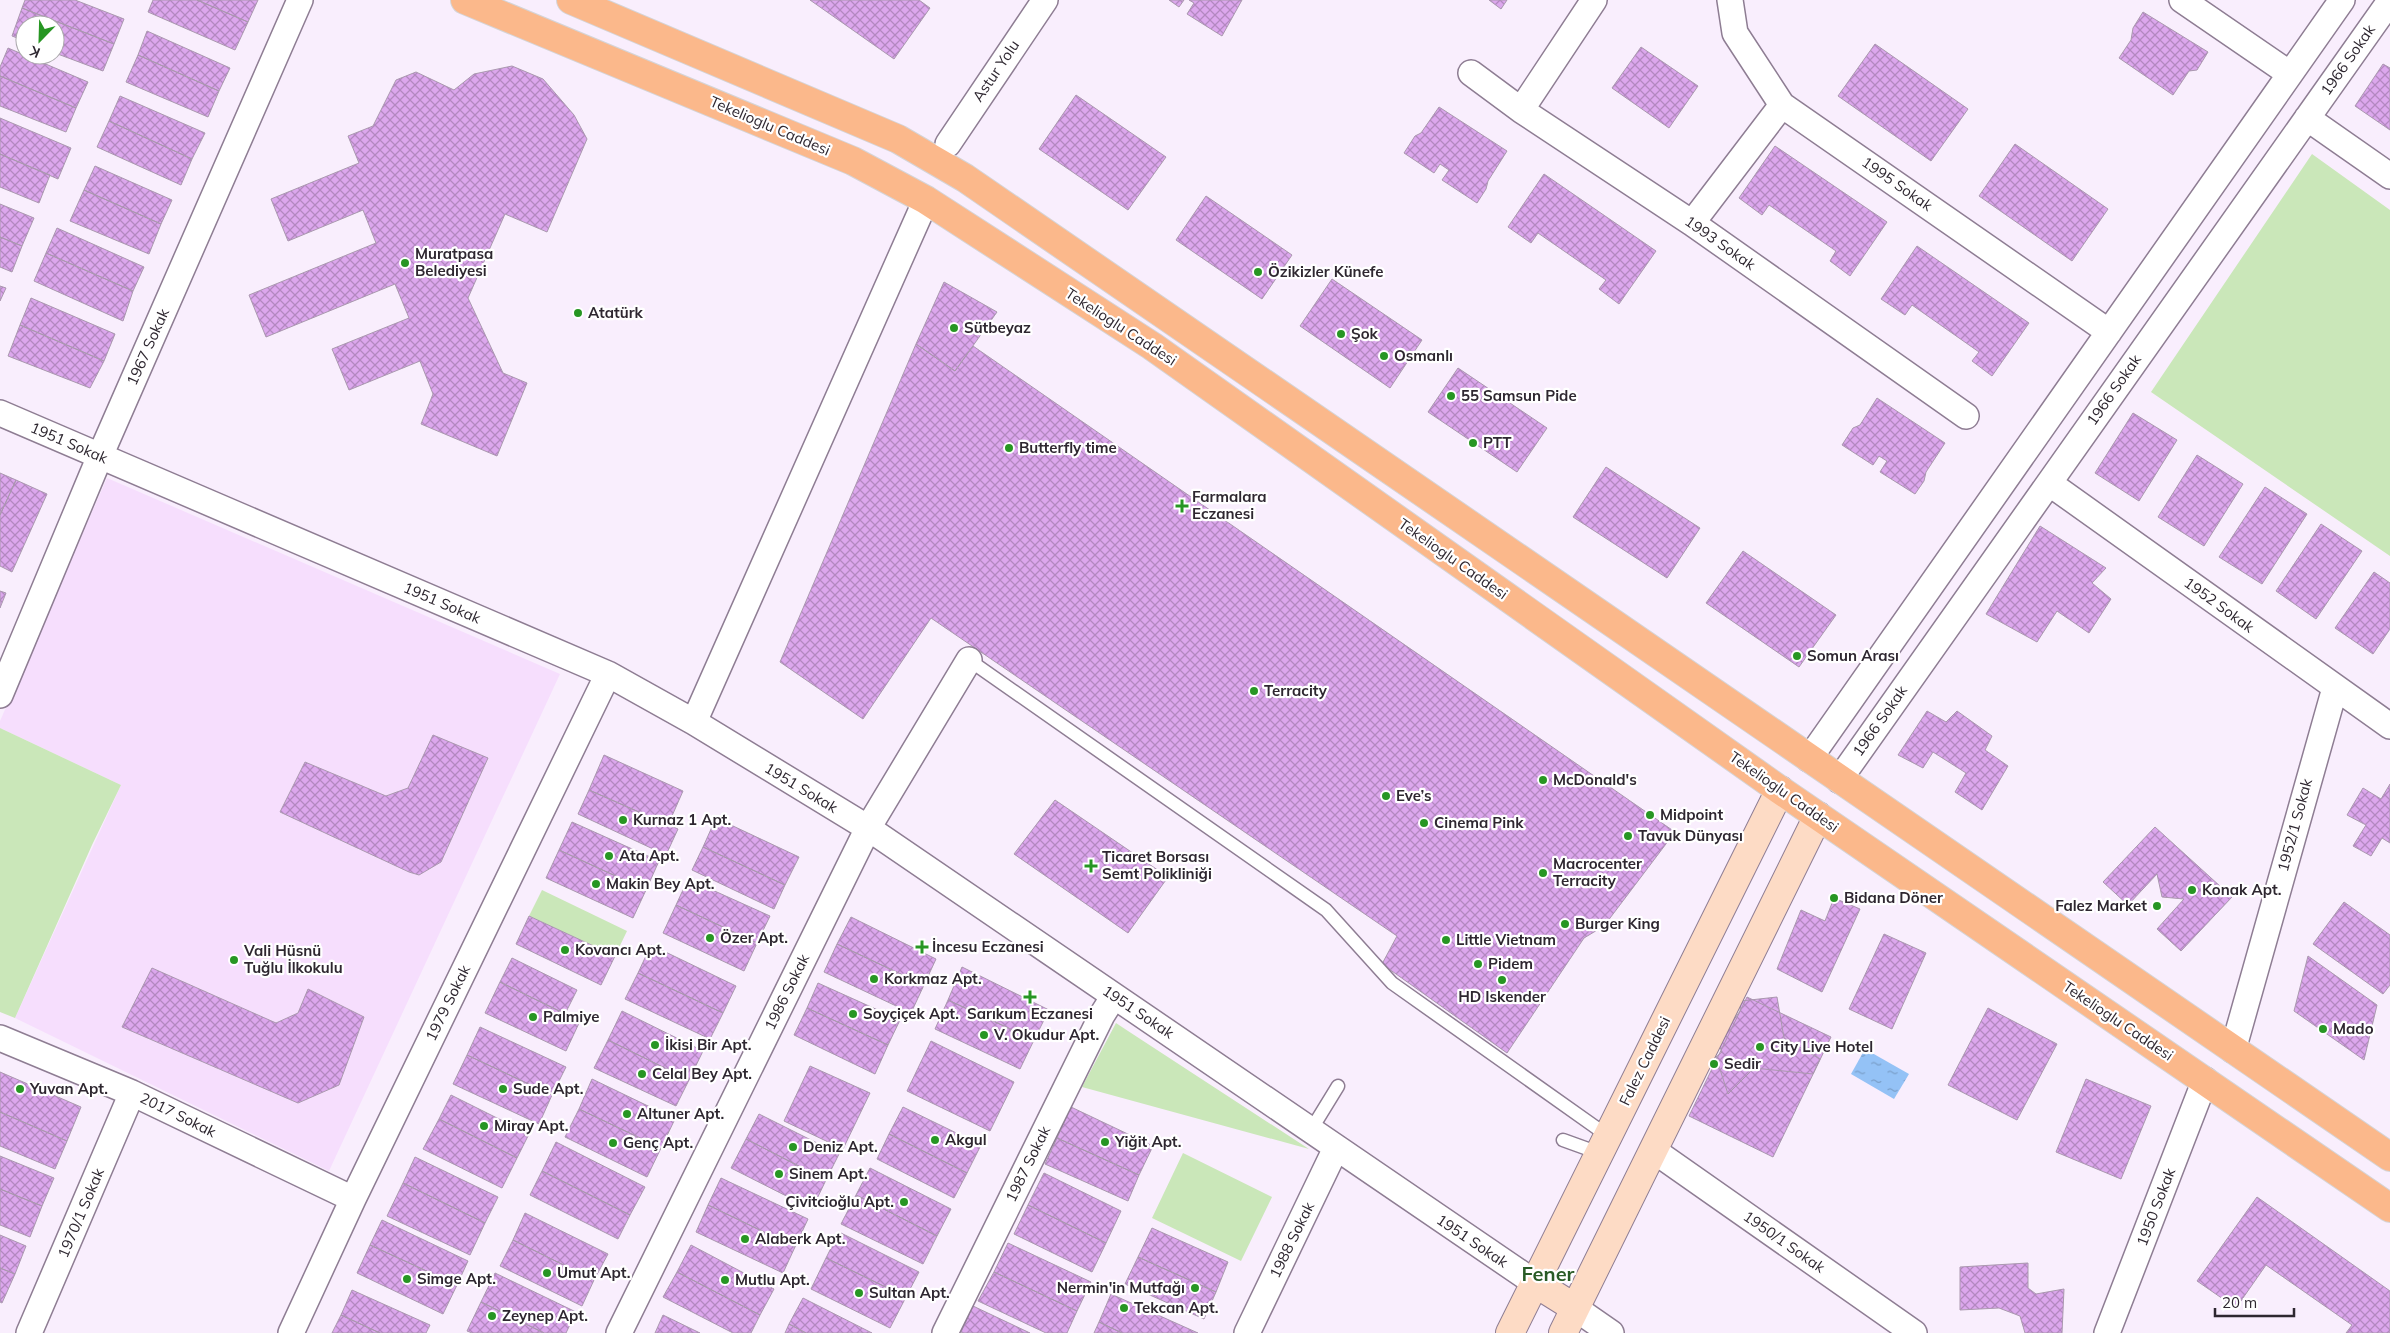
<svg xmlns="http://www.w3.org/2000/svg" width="2390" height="1333" font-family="Mulish,sans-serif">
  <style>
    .built { fill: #f6defd }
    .green { fill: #cae7b9 }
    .water { fill: url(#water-ripples) }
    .building { fill: url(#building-cross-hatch); stroke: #aa98af }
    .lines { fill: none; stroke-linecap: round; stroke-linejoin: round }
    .lane-casing { stroke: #8e7d93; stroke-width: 15 }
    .street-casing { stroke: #8e7d93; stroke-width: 28 }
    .secondary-casing { stroke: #8e7d93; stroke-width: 30 }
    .primary-casing { stroke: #d5d4d6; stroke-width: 30 }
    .lane { stroke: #fff; stroke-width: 12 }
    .street { stroke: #fff; stroke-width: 25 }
    .secondary { stroke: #fddbc5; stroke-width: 28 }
    .primary { stroke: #fbb88b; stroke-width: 28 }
    .poi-dot { fill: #279623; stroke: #fff; stroke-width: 2 }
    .labels { text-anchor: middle; stroke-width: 4.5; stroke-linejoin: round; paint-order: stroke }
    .street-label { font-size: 15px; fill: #2e2730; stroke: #fff }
    .poi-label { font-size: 15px; font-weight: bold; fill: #2e2730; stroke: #fff; text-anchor: start }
    .district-label { font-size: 20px; font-weight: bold; fill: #295b26; stroke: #fff }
  </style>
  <defs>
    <pattern id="water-ripples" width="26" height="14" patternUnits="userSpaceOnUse" patternTransform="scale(1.25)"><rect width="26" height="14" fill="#94c2f6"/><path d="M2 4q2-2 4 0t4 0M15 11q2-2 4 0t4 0" fill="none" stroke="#799ec8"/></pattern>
    <pattern id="building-cross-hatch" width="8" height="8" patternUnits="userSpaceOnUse" patternTransform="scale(1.25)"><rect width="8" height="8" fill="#dca7ed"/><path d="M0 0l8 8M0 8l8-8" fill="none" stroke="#b388c0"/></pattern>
  </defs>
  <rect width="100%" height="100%" fill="#f9eefd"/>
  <path class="built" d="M107 478 560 674 329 1171 15 1018 121 785 0 728V721Z"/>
  <path class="green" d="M2312 154 2390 210V556L2151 392Z
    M0 728 121 785 92 845 15 1018 0 1012Z
    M542 890 627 931 615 956 529 916Z
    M1116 1023 1128 1031 1309 1149 1082 1087Z
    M1183 1153 1272 1197 1241 1261 1152 1218Z"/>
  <path class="water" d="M1865 1049 1909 1074 1894 1099 1851 1074Z"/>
  <path class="building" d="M25 0H75L124 19 114 44 22 8Z
    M153 0H197L248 22 235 50 148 12Z
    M197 0H258L248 22Z
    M810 0H919L930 8 894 59Z
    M1169 0H1184L1179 7Z
    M1189 0H1242L1222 36 1187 14 1194 3Z
    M1489 0H1507L1501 9Z
    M22 8 114 44 103 71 55 53V25H25V41L12 36Z
    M2143 12 2208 52 2197 70 2189 71 2173 95 2119 58 2131 40 2133 28Z
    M147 31 230 68 219 91 138 55Z
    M1875 44 1968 109 1931 161 1838 96Z
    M1641 47 1698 86 1669 128 1612 88Z
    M8 48 88 82 76 108 0 76V67Z
    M138 55 219 91 208 117 126 82Z
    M2383 64 2390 68V130L2355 106Z
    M512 66 543 79 574 115 587 139 547 232 505 214 468 298 503 373 527 383 497 456 421 424 433 394 420 361 349 390 332 349 409 318 395 284 266 337 249 295 376 243 363 210 288 241 271 199 359 163 348 136 373 126 396 80 416 72 454 90 474 74Z
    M0 76 76 108 66 132 0 106Z
    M1076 95 1166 157 1128 210 1039 149Z
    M120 96 205 133 192 159 109 121Z
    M1439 107 1507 151 1488 181 1486 189 1477 203 1442 180 1449 170 1440 164 1434 173 1404 153 1415 136 1421 133Z
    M0 118 71 148 58 179 0 154Z
    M109 121 192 159 181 185 97 147Z
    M2015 144 2108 209 2072 261 1979 196Z
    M1775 146 1887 222 1850 276 1830 261 1836 251 1769 205 1762 215 1739 198Z
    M0 154 50 175 39 203 0 187Z
    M95 166 172 200 161 224 84 190Z
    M1544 174 1656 251 1619 304 1599 289 1606 280 1538 233 1531 243 1508 227Z
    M84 190 161 224 149 254 70 221Z
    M1206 196 1292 255 1262 299 1176 240Z
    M0 204 34 218 22 246 0 237Z
    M57 228 144 267 133 291 46 253Z
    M0 237 22 246 12 272 0 267Z
    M1917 246 2029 323 1992 376 1972 361 1979 352 1912 305 1905 315 1881 299Z
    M46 253 133 291 123 321 34 281Z
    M1332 279 1422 340 1390 388 1300 326Z
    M944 282 997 312 955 371 916 344Z
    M0 286 6 288 0 301Z
    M31 298 115 334 104 361 20 325Z
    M20 325 104 361 90 388 8 356Z
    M916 344 955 371 973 346 1675 832 1604 926 1584 938 1507 1053 1382 964 1397 936 931 618 863 719 780 662Z
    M1458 368 1547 428 1517 472 1428 412Z
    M1877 398 1945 443 1926 472 1924 481 1915 494 1880 472 1887 461 1879 456 1873 465 1842 445 1853 428 1860 425Z
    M2133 413 2177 440 2139 501 2095 473Z
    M2197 455 2243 484 2204 546 2158 517Z
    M1606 467 1700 528 1667 578 1573 517Z
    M0 473 16 480 0 515Z
    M16 480 47 494 12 572 0 566V515Z
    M2265 487 2307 514 2262 584 2219 557Z
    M2321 524 2362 551 2316 619 2276 591Z
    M2040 526 2106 568 2092 583 2111 599 2089 633 2057 611 2037 642 1986 614Z
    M1743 551 1836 615 1799 667 1706 603Z
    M2374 572 2390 583V629L2373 654 2335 628Z
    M0 591 6 593 0 608Z
    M1927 711 1946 722 1957 711 1992 736 1985 750 2008 766 1982 810 1955 792 1966 773 1933 752 1923 768 1898 755Z
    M433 735 488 758 441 862 419 875 409 872 280 812 305 762 386 796 408 788Z
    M604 755 683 791 668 825 589 790Z
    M2390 784V843L2382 838 2371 856 2353 846 2366 825 2347 815 2363 788 2381 799Z
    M589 790 678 829 666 855 578 814Z
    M1055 800 1168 877 1128 933 1014 854Z
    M716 818 799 857 785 885 703 847Z
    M572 822 659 861 646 890 559 850Z
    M2155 827 2232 897 2181 951 2157 929 2184 899 2162 897 2157 874 2128 905 2103 882Z
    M703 847 785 885 774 909 692 870Z
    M559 850 646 890 633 918 546 878Z
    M688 879 770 916 757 943 676 905Z
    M1834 898 1860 909 1822 992 1777 969 1801 910 1825 921Z
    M2344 902 2390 935V985L2383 994 2313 944Z
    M676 905 757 943 744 971 663 933Z
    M529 916 615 956 601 985 516 944Z
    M851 917 936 959 924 985 837 944Z
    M1884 934 1926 953 1892 1029 1849 1009Z
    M837 944 924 985 911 1013 824 972Z
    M651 945 736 986 723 1013 638 973Z
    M2308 956 2377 1005 2364 1060 2294 1011Z
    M512 958 577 990 565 1014 500 982Z
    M962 967 1049 1010 1034 1040 948 1000Z
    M152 968 276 1023 298 1013 308 989 364 1017 339 1085 298 1103 122 1027Z
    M638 973 723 1013 710 1039 625 999Z
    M500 982 580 1021 566 1051 485 1013Z
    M818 983 900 1020 888 1045 807 1008Z
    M1747 997 1831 1037 1773 1157 1689 1116Z
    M1777 997 1784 1038 1820 1059 1813 1074 1754 1068 1728 1094 1716 1057 1722 1052 1718 1043 1740 1011 1741 1001Z
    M948 1000 1034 1040 1020 1069 935 1029Z
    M807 1008 888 1045 875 1074 794 1035Z
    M1988 1008 2057 1044 2017 1120 1948 1085Z
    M622 1011 703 1051 689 1080 608 1040Z
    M480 1027 566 1067 552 1095 467 1055Z
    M608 1040 689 1080 676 1106 594 1068Z
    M931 1041 1014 1082 990 1131 907 1091Z
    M467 1055 552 1095 539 1124 453 1084Z
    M810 1066 870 1093 843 1149 784 1121Z
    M0 1072 81 1107 67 1141 0 1112Z
    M592 1079 675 1119 661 1148 579 1109Z
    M2086 1079 2151 1106 2121 1179 2056 1152Z
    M451 1095 529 1134 517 1158 439 1119Z
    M903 1107 981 1145 967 1173 889 1134Z
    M1071 1107 1153 1146 1139 1175 1057 1138Z
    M579 1109 661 1148 647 1177 565 1137Z
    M0 1112 67 1141 55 1169 0 1146Z
    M759 1114 839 1154 826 1180 746 1139Z
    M439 1119 517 1158 502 1188 423 1149Z
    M889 1134 967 1173 954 1198 877 1159Z
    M1057 1138 1139 1175 1128 1201 1045 1164Z
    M746 1139 826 1180 812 1209 731 1168Z
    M556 1142 645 1187 630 1215 542 1171Z
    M0 1156 54 1178 42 1206 0 1189Z
    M415 1157 498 1197 485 1223 403 1183Z
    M870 1168 951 1209 937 1236 856 1195Z
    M542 1171 630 1215 618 1239 530 1195Z
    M1044 1173 1121 1211 1106 1243 1028 1205Z
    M721 1178 808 1219 795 1247 708 1205Z
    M403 1183 485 1223 470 1255 387 1216Z
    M0 1189 42 1206 30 1237 0 1225Z
    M856 1195 937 1236 923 1264 841 1224Z
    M2257 1197 2390 1291V1333H2346L2352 1325 2266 1265 2236 1308 2197 1281Z
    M708 1205 795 1247 783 1273 696 1232Z
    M1028 1205 1106 1243 1092 1272 1014 1234Z
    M525 1213 608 1254 594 1280 513 1240Z
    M382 1220 468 1261 457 1285 370 1245Z
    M1152 1228 1228 1262 1216 1292 1138 1257Z
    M839 1232 919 1272 906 1297 826 1258Z
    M0 1235 26 1246 15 1274 0 1268Z
    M513 1240 594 1280 582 1306 500 1266Z
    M1008 1243 1091 1282 1077 1311 994 1272Z
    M370 1245 457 1285 443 1314 357 1273Z
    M691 1245 774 1289 760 1315 677 1272Z
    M1138 1257 1216 1292 1204 1319 1125 1284Z
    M826 1258 906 1297 890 1328 811 1289Z
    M2028 1263V1288L2036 1294 2064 1289 2062 1333H2025L2020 1316 1999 1308 1960 1310V1267Z
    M0 1268 15 1274 2 1303 0 1302Z
    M677 1272 760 1315 751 1333H733L663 1297Z
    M994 1272 1077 1311 1067 1333H1046L978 1301Z
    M495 1273 576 1312 566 1333H544L481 1302Z
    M352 1290 430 1325 426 1333H380L341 1315Z
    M1111 1294 1198 1333H1122L1099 1322Z
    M803 1298 872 1333H806L789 1324Z
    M481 1302 544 1333H472L467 1331Z
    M973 1306 1030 1333H963L961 1332Z
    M341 1315 380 1333H332Z
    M663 1315 700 1333H655Z
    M1099 1322 1122 1333H1094Z
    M789 1324 806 1333H785Z"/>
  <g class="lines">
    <defs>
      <path id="lane" d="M969 660 1326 910 1392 983 1608 1136
        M1311 1130 1338 1086
        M1563 1140 1599 1153"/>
      <path id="street" d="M1730 0 1735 33 1782 105 2109 332
        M2182 0 2290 74
        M1471 73 1521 110 1692 223 1966 416
        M1521 110 1594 0
        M2307 118 2390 176
        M948 144 1045 0
        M1692 223 1782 105
        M0 413 608 674 694 722 868 828 1535 1283
        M2049 483 2390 726
        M0 695 100 456 300 0
        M694 722 926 200
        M1809 759 2342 0
        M1839 780 2390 1
        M0 1038 132 1093 353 1199
        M2233 1050 2335 688
        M1653 1150 1914 1333
        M1575 1308 1611 1333
        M29 1333 132 1093
        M291 1333 353 1199 608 674
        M619 1333 868 828 969 660
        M945 1333 1102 1015 1114 996
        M1247 1333 1336 1148
        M2107 1333 2205 1080"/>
      <path id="secondary" d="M1535 1283 1575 1308
        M1510 1333 1780 790
        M1563 1333 1818 816"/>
      <path id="primary" d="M465 0 853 161 926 200 1152 346 1780 790 2390 1208
        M571 0 898 139 965 178 2390 1157"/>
    </defs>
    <use href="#lane" class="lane-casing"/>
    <use href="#street" class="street-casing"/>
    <use href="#secondary" class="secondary-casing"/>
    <use href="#primary" class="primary-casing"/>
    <use href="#lane" class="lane"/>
    <use href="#street" class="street"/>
    <use href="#secondary" class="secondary"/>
    <use href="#primary" class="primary"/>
  </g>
  <g class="poi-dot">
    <circle cx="405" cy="263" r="5"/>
    <circle cx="1258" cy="272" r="5"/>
    <circle cx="578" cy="313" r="5"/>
    <circle cx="954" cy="328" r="5"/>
    <circle cx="1341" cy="334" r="5"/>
    <circle cx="1384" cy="356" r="5"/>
    <circle cx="1451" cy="396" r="5"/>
    <circle cx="1473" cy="443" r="5"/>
    <circle cx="1009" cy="448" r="5"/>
    <path d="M1179.5 498.5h5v5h5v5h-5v5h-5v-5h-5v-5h5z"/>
    <circle cx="1797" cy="656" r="5"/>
    <circle cx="1254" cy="691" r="5"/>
    <circle cx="1543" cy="780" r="5"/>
    <circle cx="1386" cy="796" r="5"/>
    <circle cx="1650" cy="815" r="5"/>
    <circle cx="623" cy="820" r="5"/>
    <circle cx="1424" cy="823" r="5"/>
    <circle cx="1628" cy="836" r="5"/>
    <circle cx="609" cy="856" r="5"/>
    <path d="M1088.5 858.5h5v5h5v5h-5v5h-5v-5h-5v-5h5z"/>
    <circle cx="1543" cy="873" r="5"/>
    <circle cx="596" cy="884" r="5"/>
    <circle cx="2192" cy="890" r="5"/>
    <circle cx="1834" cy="898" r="5"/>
    <circle cx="2157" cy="906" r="5"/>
    <circle cx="1565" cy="924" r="5"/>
    <circle cx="710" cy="938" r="5"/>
    <circle cx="1446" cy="940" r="5"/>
    <path d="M919.5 939.5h5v5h5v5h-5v5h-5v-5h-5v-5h5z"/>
    <circle cx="565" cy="950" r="5"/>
    <circle cx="234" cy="960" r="5"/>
    <circle cx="1478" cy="964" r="5"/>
    <circle cx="874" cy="979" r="5"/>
    <circle cx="1502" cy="980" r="5"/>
    <path d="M1027.5 989.5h5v5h5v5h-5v5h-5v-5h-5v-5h5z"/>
    <circle cx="853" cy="1014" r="5"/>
    <circle cx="533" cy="1017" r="5"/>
    <circle cx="2323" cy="1029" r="5"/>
    <circle cx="984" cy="1035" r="5"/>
    <circle cx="655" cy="1045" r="5"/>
    <circle cx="1760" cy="1047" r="5"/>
    <circle cx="1714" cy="1064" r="5"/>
    <circle cx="642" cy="1074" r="5"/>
    <circle cx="20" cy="1089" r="5"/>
    <circle cx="503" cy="1089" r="5"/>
    <circle cx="627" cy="1114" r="5"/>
    <circle cx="484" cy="1126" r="5"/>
    <circle cx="935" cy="1140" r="5"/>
    <circle cx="1105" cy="1142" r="5"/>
    <circle cx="613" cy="1143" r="5"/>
    <circle cx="793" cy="1147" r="5"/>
    <circle cx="779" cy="1174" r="5"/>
    <circle cx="904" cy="1202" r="5"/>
    <circle cx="745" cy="1239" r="5"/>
    <circle cx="547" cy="1273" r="5"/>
    <circle cx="407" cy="1279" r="5"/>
    <circle cx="725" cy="1280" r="5"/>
    <circle cx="1195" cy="1288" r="5"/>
    <circle cx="859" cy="1293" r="5"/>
    <circle cx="1124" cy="1308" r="5"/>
    <circle cx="492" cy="1316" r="5"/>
  </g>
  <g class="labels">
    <g class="street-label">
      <text transform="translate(2348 60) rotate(-55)" y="5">1966 Sokak</text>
      <text transform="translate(996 71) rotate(-56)" y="5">Astur Yolu</text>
      <text transform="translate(770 126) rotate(23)" y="5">Tekelioglu Caddesi</text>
      <text transform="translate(1897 184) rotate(35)" y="5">1995 Sokak</text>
      <text transform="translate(1720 243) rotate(35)" y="5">1993 Sokak</text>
      <text transform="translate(1121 327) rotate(33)" y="5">Tekelioglu Caddesi</text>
      <text transform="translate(148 347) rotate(-66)" y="5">1967 Sokak</text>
      <text transform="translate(2114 390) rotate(-55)" y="5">1966 Sokak</text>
      <text transform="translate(69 443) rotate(23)" y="5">1951 Sokak</text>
      <text transform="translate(1453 559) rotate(35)" y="5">Tekelioglu Caddesi</text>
      <text transform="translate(442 603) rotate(23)" y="5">1951 Sokak</text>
      <text transform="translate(2219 605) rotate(36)" y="5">1952 Sokak</text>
      <text transform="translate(1880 721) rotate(-55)" y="5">1966 Sokak</text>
      <text transform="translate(801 788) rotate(31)" y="5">1951 Sokak</text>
      <text transform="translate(1784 792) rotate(35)" y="5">Tekelioglu Caddesi</text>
      <text transform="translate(2295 825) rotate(-75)" y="5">1952/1 Sokak</text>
      <text transform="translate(787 992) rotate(-64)" y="5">1986 Sokak</text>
      <text transform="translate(448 1003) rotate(-64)" y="5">1979 Sokak</text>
      <text transform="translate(1138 1012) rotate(34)" y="5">1951 Sokak</text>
      <text transform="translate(2118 1021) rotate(34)" y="5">Tekelioglu Caddesi</text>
      <text transform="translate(1645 1061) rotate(-64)" y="5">Falez Caddesi</text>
      <text transform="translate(178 1115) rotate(26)" y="5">2017 Sokak</text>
      <text transform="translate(1028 1164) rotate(-64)" y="5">1987 Sokak</text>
      <text transform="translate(2156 1207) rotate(-69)" y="5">1950 Sokak</text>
      <text transform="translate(81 1213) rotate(-67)" y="5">1970/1 Sokak</text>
      <text transform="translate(1292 1240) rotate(-64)" y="5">1988 Sokak</text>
      <text transform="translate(1472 1241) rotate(34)" y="5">1951 Sokak</text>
      <text transform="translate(1784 1242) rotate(35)" y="5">1950/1 Sokak</text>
    </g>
    <g class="poi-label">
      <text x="415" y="259">Muratpasa<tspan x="415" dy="17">Belediyesi</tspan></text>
      <text x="1268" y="277">Özikizler Künefe</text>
      <text x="588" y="318">Atatürk</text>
      <text x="964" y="333">Sütbeyaz</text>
      <text x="1351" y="339">Şok</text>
      <text x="1394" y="361">Osmanlı</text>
      <text x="1461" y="401">55 Samsun Pide</text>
      <text x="1483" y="448">PTT</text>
      <text x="1019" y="453">Butterfly time</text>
      <text x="1192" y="502">Farmalara<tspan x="1192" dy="17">Eczanesi</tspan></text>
      <text x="1807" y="661">Somun Arası</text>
      <text x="1264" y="696">Terracity</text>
      <text x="1553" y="785">McDonald's</text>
      <text x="1396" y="801">Eve’s</text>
      <text x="1660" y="820">Midpoint</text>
      <text x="633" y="825">Kurnaz 1 Apt.</text>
      <text x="1434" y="828">Cinema Pink</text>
      <text x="1638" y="841">Tavuk Dünyası</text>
      <text x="619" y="861">Ata Apt.</text>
      <text x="1102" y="862">Ticaret Borsası<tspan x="1102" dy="17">Semt Polikliniği</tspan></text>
      <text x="1553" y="869">Macrocenter<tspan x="1553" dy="17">Terracity</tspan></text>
      <text x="606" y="889">Makin Bey Apt.</text>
      <text x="2202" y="895">Konak Apt.</text>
      <text x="1844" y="903">Bidana Döner</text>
      <text x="2147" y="911" text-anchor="end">Falez Market</text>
      <text x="1575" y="929">Burger King</text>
      <text x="720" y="943">Özer Apt.</text>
      <text x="1456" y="945">Little Vietnam</text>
      <text x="932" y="952">İncesu Eczanesi</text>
      <text x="575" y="955">Kovancı Apt.</text>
      <text x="244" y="956">Vali Hüsnü<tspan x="244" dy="17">Tuğlu İlkokulu</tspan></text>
      <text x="1488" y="969">Pidem</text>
      <text x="884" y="984">Korkmaz Apt.</text>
      <text x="1502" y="1002" text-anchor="middle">HD Iskender</text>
      <text x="863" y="1019">Soyçiçek Apt.</text>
      <text x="1030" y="1019" text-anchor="middle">Sarıkum Eczanesi</text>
      <text x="543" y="1022">Palmiye</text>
      <text x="2333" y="1034">Mado</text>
      <text x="994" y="1040">V. Okudur Apt.</text>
      <text x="665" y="1050">İkisi Bir Apt.</text>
      <text x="1770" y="1052">City Live Hotel</text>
      <text x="1724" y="1069">Sedir</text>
      <text x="652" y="1079">Celal Bey Apt.</text>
      <text x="30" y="1094">Yuvan Apt.</text>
      <text x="513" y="1094">Sude Apt.</text>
      <text x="637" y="1119">Altuner Apt.</text>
      <text x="494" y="1131">Miray Apt.</text>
      <text x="945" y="1145">Akgul</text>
      <text x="1115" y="1147">Yiğit Apt.</text>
      <text x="623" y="1148">Genç Apt.</text>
      <text x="803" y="1152">Deniz Apt.</text>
      <text x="789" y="1179">Sinem Apt.</text>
      <text x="894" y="1207" text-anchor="end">Çivitcioğlu Apt.</text>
      <text x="755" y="1244">Alaberk Apt.</text>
      <text x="557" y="1278">Umut Apt.</text>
      <text x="417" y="1284">Simge Apt.</text>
      <text x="735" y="1285">Mutlu Apt.</text>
      <text x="1185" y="1293" text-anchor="end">Nermin'in Mutfağı</text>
      <text x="869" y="1298">Sultan Apt.</text>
      <text x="1134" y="1313">Tekcan Apt.</text>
      <text x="502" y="1321">Zeynep Apt.</text>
    </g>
    <g class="district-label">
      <text x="1548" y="1281">Fener</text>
    </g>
  </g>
  <g transform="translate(40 40) rotate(203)"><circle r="24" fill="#ffffff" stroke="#aba9ac"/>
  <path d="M0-4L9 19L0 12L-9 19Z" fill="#279623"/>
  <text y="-8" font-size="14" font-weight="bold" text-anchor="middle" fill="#2e2730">K</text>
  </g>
  <path d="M2215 1308v8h79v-8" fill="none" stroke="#2e2730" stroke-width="2.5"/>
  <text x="2222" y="1308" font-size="15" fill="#2e2730" stroke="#ffffff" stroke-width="4" paint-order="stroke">20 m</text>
</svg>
